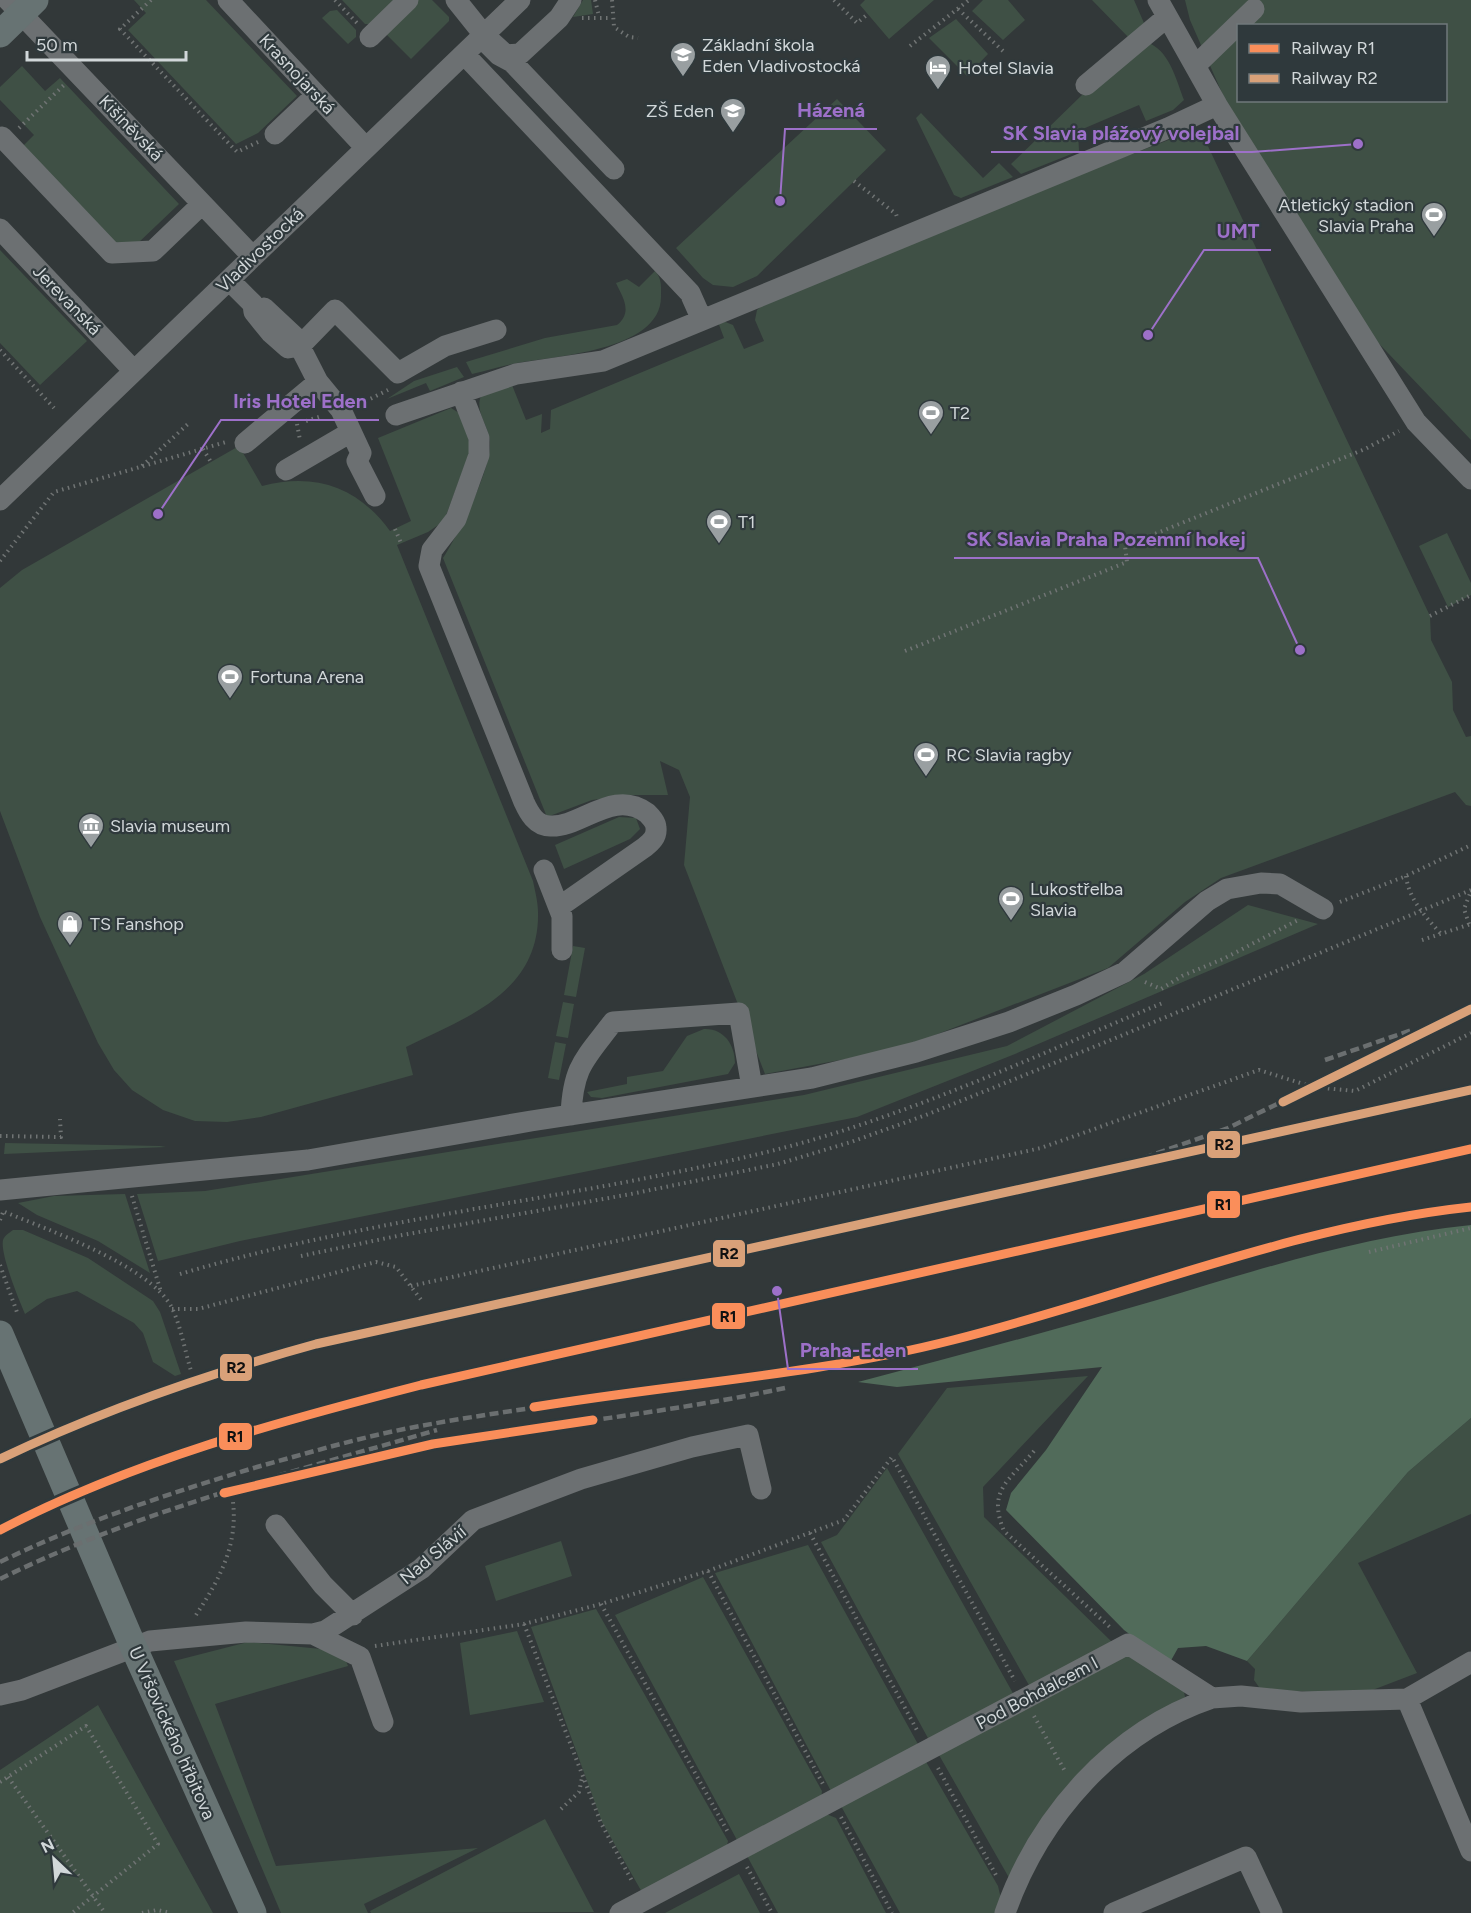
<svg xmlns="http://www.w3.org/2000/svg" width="1471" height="1913" font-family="Figtree,sans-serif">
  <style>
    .green { fill: #3f5045; fill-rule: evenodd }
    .forest { fill: #516b5a }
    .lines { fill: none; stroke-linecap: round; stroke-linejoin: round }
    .path { stroke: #707474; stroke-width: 4; stroke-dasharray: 1.5 4.5; stroke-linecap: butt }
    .minor { stroke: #6c7072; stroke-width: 21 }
    .major { stroke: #677373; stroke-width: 27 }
    .rail { stroke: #6b6f70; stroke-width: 4.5; stroke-dasharray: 9 4.5; stroke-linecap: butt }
    .rail-1-casing { stroke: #2f393c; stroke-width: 14 }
    .rail-2-casing { stroke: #2f393c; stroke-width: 14 }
    .rail-1 { stroke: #fa8e5a; stroke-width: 9 }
    .rail-2 { stroke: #d9a179; stroke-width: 9 }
    .labels { text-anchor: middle; stroke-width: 4.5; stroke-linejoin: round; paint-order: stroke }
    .poi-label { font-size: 18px; fill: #d1d7d9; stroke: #2f393c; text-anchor: start }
    .street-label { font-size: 18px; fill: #d1d7d9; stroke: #2f393c }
    .leader { fill: none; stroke: #9d70c9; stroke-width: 2 }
    .callout-dot { fill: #9d70c9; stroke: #2f393c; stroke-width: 2 }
    .callout-label { font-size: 20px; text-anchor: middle; font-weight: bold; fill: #9d70c9; stroke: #2f393c; stroke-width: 4.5; stroke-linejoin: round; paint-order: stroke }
    .line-badge { stroke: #2f393c; stroke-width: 2 }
    .pale-badge-label { font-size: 16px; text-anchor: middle; font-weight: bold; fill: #111 }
  </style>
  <rect width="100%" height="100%" fill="#323839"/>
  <path class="green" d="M134 0H206L297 96 258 133 236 144 128 30 146 13Z
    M342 0H399L374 24H365Z
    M417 0H432L449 17V21L411 59 384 32Z
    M583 0H591L593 14 573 17Z
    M865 0H934L889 39 860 5Z
    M983 0H1008L1025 20 1003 40 972 11Z
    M1092 0H1134L1144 23 1130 39Z
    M1185 0H1471V440L1365 329 1233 118 1190 20ZM1238 26H1446V100H1238Z
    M337 10 356 30V37L348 44 322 18 330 11Z
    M956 19 988 54 967 76 929 38Z
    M1146 42C1169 49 1176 79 1184 100L1173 110 1146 121 1139 105 1078 131 1079 151 1021 174 1011 164 1083 94Z
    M22 66 45 91 60 78 179 204 137 244 118 245 18 151 34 135 0 100V87Z
    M837 99 886 150 757 276 733 287 713 285 703 278 676 248Z
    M921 113 983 178 999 163 1013 177 961 198 954 195 916 118Z
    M1184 134 1201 136 1206 142 1430 616 1431 640 1452 682 1453 710 1466 737 1471 736V806L1466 805 1455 792 1221 878 1185 902 1108 968 917 1042 862 1056 765 1074 684 865 690 797 679 770 660 761 668 795H630L592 800 547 817 443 558C458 535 490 472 490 445 491 428 474 413 481 396L512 385 526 420 542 414 541 433 550 429 551 410 724 338 718 322 723 321 733 325 744 349 764 341 755 320 757 310 765 303 975 215Z
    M0 250 87 341 40 385 0 343Z
    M655 271C662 279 661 286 661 296 662 352 551 356 512 364 499 367 485 371 472 374L466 362 545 338 617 325C633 312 623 298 616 283L627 279 639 287Z
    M457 367 464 377 430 391 426 383 387 399 414 381Z
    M451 408 459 413 468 433 470 451 444 521 428 532 397 545 533 881C535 891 538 902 538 912 540 993 465 1018 406 1047L413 1075 261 1117 227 1122 195 1121 163 1110 132 1090 114 1070 98 1043 40 917 0 811V588L22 570 239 446 262 486C315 472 358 487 390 531L411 521 378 438Z
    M1447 533 1471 583V595L1448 607 1419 546Z
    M619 817 636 818 640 829 630 839 564 869 555 845Z
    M1248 905 1318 924 1015 1054 857 1117 240 1241 158 1261 137 1194 205 1191 804 1095 1007 1046 1144 974Z
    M573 946 585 948 576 997 564 995Z
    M563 1002 574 1004 568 1038 556 1036Z
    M704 1029C723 1028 735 1044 735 1063L728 1074 602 1098 591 1097 587 1092 627 1084V1077L663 1071 687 1036Z
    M555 1042 566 1044 559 1080 548 1078Z
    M5 1143 160 1146 166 1147 4 1154Z
    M125 1194 150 1273 98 1241 37 1215 18 1203 54 1196Z
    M13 1230H23L88 1258 153 1301 160 1312 181 1374 175 1376 153 1362 143 1333 134 1323 77 1291 47 1299 25 1314C19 1300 0 1254 3 1240 5 1235 9 1233 13 1230Z
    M1088 1376 983 1487 984 1517 1112 1642 1030 1687 898 1454 947 1388Z
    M1471 1418V1514L1358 1563 1417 1673 1370 1691 1343 1693 1261 1690 1254 1680 1255 1669 1247 1661 1408 1472Z
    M887 1468 1014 1695 929 1740 821 1542 837 1535Z
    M561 1541 572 1576 496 1601 485 1566Z
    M808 1545 919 1746 832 1793 715 1573Z
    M703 1577 822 1791 821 1800 737 1840 615 1615Z
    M596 1609 728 1841 726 1850 643 1894 602 1822 531 1627Z
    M517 1631 544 1702 470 1715 460 1643Z
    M248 1642 342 1651 348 1666 215 1704 276 1866 478 1848 364 1904 368 1913H281L174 1661Z
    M1133 1656 1183 1687 1185 1697 1182 1704 1125 1734 1012 1883 939 1755 1120 1657Z
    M98 1705 213 1913H0V1770Z
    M925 1760 998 1886 1002 1903 999 1913H900L841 1806Z
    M824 1813 836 1818 886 1913H778L746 1854Z
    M545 1819 594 1912 371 1913 370 1911Z
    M739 1874 760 1913H665Z"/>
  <path class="forest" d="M1471 1225V1418L1408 1472 1247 1661 1206 1646 1178 1648 1169 1664 1124 1630 1006 1510 1011 1493 1046 1450 1102 1367 897 1387 858 1382C958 1356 1058 1329 1157 1300 1260 1269 1363 1236 1471 1225Z"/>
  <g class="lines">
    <path class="path" d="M151 0 120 29 237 152 258 142
      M335 0 357 23
      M595 0 599 16
      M612 0 614 27 629 37 638 38
      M834 0 857 23 868 14
      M958 9 1003 51
      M582 18H611
      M910 46 969 0
      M19 128 64 85
      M854 181 896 214 898 220
      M0 350 54 408
      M360 404 388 390
      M306 421 322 416
      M297 424 300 440
      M203 449 211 462
      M142 466 188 424
      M395 529 401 543
      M0 561 54 492 226 442
      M1430 616 1471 595
      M905 651 1127 562 1125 546 1365 449 1399 431
      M1406 876C1409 900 1426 917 1441 934
      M1340 902 1406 876 1471 845
      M1469 924 1464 909 1471 891
      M1422 940 1471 924
      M1145 982 1161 989 1182 976 1223 959 1300 919
      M0 1136 61 1137 60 1119
      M132 1196 161 1292
      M5 1212C48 1230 151 1266 172 1308 181 1327 185 1351 191 1371
      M0 1220 4 1210
      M1369 1252 1471 1228
      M301 1256 397 1236 631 1194 778 1164 851 1142 926 1115 1106 1042 1471 890
      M0 1265 18 1315
      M180 1274C375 1216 578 1199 775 1150 907 1117 1039 1054 1165 1002
      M411 1286 1041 1148 1259 1070 1313 1087 1355 1091 1471 1033
      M172 1309H198L376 1262 396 1267 422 1301
      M1034 1451C1009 1481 987 1490 1004 1531L1112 1629
      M810 1533 918 1732
      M708 1571 823 1784
      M601 1604 729 1834
      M196 1615C219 1580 238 1546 233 1502
      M524 1624 601 1823 633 1883
      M375 1646 524 1624 601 1604 708 1571 844 1520 892 1457 1015 1681
      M1034 1716 1066 1773
      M938 1768 997 1877
      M8 1777 105 1913
      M0 1782 86 1726 158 1844 72 1913
      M561 1809 579 1792 582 1778
      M841 1817 892 1913
      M747 1867 772 1913
      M142 1913 157 1910 171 1913"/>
    <path class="minor" d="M8 0 253 257
      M228 0 366 148
      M456 0 484 35 506 55 520 54 559 18 571 0
      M1158 0 1217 105 1416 422 1471 479
      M370 37 408 0
      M481 37 499 55 512 62 614 169
      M464 54 690 293 702 320
      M1195 66 1254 9
      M1086 85 1167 17
      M275 134 316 95
      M2 137 112 253 153 251 202 204
      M0 229 134 371
      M229 280 253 304 254 312 271 333 288 348 300 346 335 310 398 373 445 346 496 330
      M318 382 341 410 361 453 357 461 375 496
      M461 392 479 438V455L456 519 432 550 429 566 524 802C529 813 536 826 550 826 581 828 613 788 647 813 651 817 656 822 656 828 657 837 651 842 645 847L559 907
      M396 415 516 374 603 361 1168 128 1217 105
      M245 443 318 382 295 337 264 308
      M286 470 351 432
      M0 500 520 0
      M544 870 562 916V950
      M571 1115C573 1066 585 1059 613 1022L739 1013 752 1087
      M0 1190 308 1160 531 1121 812 1078 916 1052 1009 1022 1076 995 1125 972 1207 901 1227 889 1261 883 1280 884 1323 909
      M276 1525 323 1585 353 1615
      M313 1634 360 1657 383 1722
      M0 1695 22 1690 150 1641 246 1632 313 1634 325 1631 421 1569 473 1520 581 1479 692 1447 748 1435 761 1489
      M1407 1699 1471 1851
      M620 1913 1128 1644 1212 1698 1241 1696 1301 1702 1407 1699 1471 1662
      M1005 1913C1039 1816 1114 1731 1212 1698
      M1114 1913 1246 1857 1272 1913"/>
    <path class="major" d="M0 34 35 0
      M0 1334 133 1646 253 1913"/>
    <path class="rail" d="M1325 1060 1412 1030
      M1066 1180 1138 1160 1228 1128 1471 1009
      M377 1456C512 1427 650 1417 785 1388
      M0 1562C82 1522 170 1493 257 1467 311 1452 365 1436 420 1426 585 1396 753 1384 917 1349 1104 1308 1281 1228 1471 1207
      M0 1579C138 1511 289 1473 437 1430"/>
    <defs>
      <path id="rail-1" d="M534 1407C673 1384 816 1375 953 1340 1125 1297 1293 1226 1471 1207
        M224 1493 433 1444 593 1420
        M0 1530C132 1461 277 1422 421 1385L1471 1149"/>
      <path id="rail-2" d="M1283 1102 1471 1009
        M0 1459C102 1410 207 1374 316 1344L1471 1090"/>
    </defs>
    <use href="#rail-1" class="rail-1-casing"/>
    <use href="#rail-2" class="rail-2-casing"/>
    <use href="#rail-1" class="rail-1"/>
    <use href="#rail-2" class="rail-2"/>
  </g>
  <defs>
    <symbol id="school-pin" viewBox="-11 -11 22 30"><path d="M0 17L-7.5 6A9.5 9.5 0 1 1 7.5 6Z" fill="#999fa1" stroke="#2f393c"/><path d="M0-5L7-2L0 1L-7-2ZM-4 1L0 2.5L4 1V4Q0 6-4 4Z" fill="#fff"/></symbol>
    <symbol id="hotel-pin" viewBox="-11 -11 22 30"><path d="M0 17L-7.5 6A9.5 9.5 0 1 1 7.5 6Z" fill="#999fa1" stroke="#2f393c"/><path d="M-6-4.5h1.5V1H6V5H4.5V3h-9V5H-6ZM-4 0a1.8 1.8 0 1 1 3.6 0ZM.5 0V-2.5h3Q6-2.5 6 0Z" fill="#fff"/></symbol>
    <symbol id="stadium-pin" viewBox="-11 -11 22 30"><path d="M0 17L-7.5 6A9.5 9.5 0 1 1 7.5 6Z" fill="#999fa1" stroke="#2f393c"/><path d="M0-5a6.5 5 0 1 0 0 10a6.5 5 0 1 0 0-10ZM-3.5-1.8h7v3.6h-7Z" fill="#fff"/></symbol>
    <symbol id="museum-pin" viewBox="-11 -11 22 30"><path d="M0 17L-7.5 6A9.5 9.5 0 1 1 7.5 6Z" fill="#999fa1" stroke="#2f393c"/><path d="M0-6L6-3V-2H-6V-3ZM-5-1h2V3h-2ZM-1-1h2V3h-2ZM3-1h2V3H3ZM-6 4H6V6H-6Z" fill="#fff"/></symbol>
    <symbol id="shop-pin" viewBox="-11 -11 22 30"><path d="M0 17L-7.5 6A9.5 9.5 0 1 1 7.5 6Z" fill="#999fa1" stroke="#2f393c"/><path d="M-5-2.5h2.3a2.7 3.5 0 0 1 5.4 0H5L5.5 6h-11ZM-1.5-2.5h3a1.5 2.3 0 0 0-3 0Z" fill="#fff"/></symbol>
  </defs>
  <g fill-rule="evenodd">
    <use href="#school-pin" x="668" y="40" width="30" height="40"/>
    <use href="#hotel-pin" x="923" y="53" width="30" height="40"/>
    <use href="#school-pin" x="718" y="96" width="30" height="40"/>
    <use href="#stadium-pin" x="1419" y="200" width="30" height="40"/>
    <use href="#stadium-pin" x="916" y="398" width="30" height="40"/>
    <use href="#stadium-pin" x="704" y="507" width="30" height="40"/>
    <use href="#stadium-pin" x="215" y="662" width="30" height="40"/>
    <use href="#stadium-pin" x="911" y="740" width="30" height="40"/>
    <use href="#museum-pin" x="76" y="811" width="30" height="40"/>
    <use href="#stadium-pin" x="996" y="884" width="30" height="40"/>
    <use href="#shop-pin" x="55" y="909" width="30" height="40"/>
  </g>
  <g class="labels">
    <g class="poi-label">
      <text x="702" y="51">Základní škola<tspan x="702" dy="21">Eden Vladivostocká</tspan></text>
      <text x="958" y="74">Hotel Slavia</text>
      <text x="714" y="117" text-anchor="end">ZŠ Eden</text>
      <text x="1414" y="211" text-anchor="end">Atletický stadion<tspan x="1414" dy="21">Slavia Praha</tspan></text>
      <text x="950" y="419">T2</text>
      <text x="738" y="528">T1</text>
      <text x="250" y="683">Fortuna Arena</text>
      <text x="946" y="761">RC Slavia ragby</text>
      <text x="110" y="832">Slavia museum</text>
      <text x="1030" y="895">Lukostřelba<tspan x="1030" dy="21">Slavia</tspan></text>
      <text x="90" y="930">TS Fanshop</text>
    </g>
    <g class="street-label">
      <text transform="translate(297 74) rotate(47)" y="6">Krasnojarská</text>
      <text transform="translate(131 128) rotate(46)" y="6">Kišiněvská</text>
      <text transform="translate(260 250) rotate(-44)" y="6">Vladivostocká</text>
      <text transform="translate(67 300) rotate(46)" y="6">Jerevanská</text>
      <text transform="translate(433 1555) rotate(-40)" y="6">Nad Slávií</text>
      <text transform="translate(1037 1693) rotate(-28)" y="6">Pod Bohdalcem I</text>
      <text transform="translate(172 1733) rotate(66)" y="6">U Vršovického hřbitova</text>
    </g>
  </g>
  <path class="leader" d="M780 201L785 129H877M1358 144L1252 152H991M1148 335L1204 250H1271M158 514L221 420H379M1300 650L1258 558H954M777 1291L788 1369H918"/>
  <g class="callout-dot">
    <circle cx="780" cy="201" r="6"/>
    <circle cx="1358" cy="144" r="6"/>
    <circle cx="1148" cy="335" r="6"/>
    <circle cx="158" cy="514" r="6"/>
    <circle cx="1300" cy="650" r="6"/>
    <circle cx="777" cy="1291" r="6"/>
  </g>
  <g class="callout-label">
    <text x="831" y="117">Házená</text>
    <text x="1121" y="140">SK Slavia plážový volejbal</text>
    <text x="1238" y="238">UMT</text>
    <text x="300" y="408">Iris Hotel Eden</text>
    <text x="1106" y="546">SK Slavia Praha Pozemní hokej</text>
    <text x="853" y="1357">Praha-Eden</text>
  </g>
  <g class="line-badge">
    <rect x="1206" y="1130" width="35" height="29" rx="6" fill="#d9a179"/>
    <rect x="1206" y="1190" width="35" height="29" rx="6" fill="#fa8e5a"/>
    <rect x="712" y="1239" width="34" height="29" rx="6" fill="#d9a179"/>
    <rect x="711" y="1302" width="35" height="28" rx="6" fill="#fa8e5a"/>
    <rect x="219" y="1353" width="34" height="29" rx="6" fill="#d9a179"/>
    <rect x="218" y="1422" width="35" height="29" rx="6" fill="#fa8e5a"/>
  </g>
  <g class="pale-badge-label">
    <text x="1224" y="1150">R2</text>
    <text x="1223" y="1210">R1</text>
    <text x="729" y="1259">R2</text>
    <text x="728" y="1322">R1</text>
    <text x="236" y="1373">R2</text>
    <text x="235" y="1442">R1</text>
  </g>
  <rect x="1237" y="24" width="210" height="78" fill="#2f393c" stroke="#70787b" stroke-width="1.5"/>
  <rect x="1249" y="44" width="30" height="9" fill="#fa8e5a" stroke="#70787b" stroke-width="1.5"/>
  <text x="1291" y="54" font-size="18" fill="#d1d7d9">Railway R1</text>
  <rect x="1249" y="74" width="30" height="9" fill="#d9a179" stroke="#70787b" stroke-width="1.5"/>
  <text x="1291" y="84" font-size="18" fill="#d1d7d9">Railway R2</text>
  <g transform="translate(54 1859) rotate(334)" stroke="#2f393c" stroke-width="4.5" paint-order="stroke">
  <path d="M0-4.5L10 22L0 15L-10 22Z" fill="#d1d7d9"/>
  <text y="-9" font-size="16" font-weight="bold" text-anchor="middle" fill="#d1d7d9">N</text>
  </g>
  <path d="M27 51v9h159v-9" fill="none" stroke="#d1d7d9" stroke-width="3"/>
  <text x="36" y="51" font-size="18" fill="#d1d7d9" stroke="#2f393c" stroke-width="4.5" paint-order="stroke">50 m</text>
</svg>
